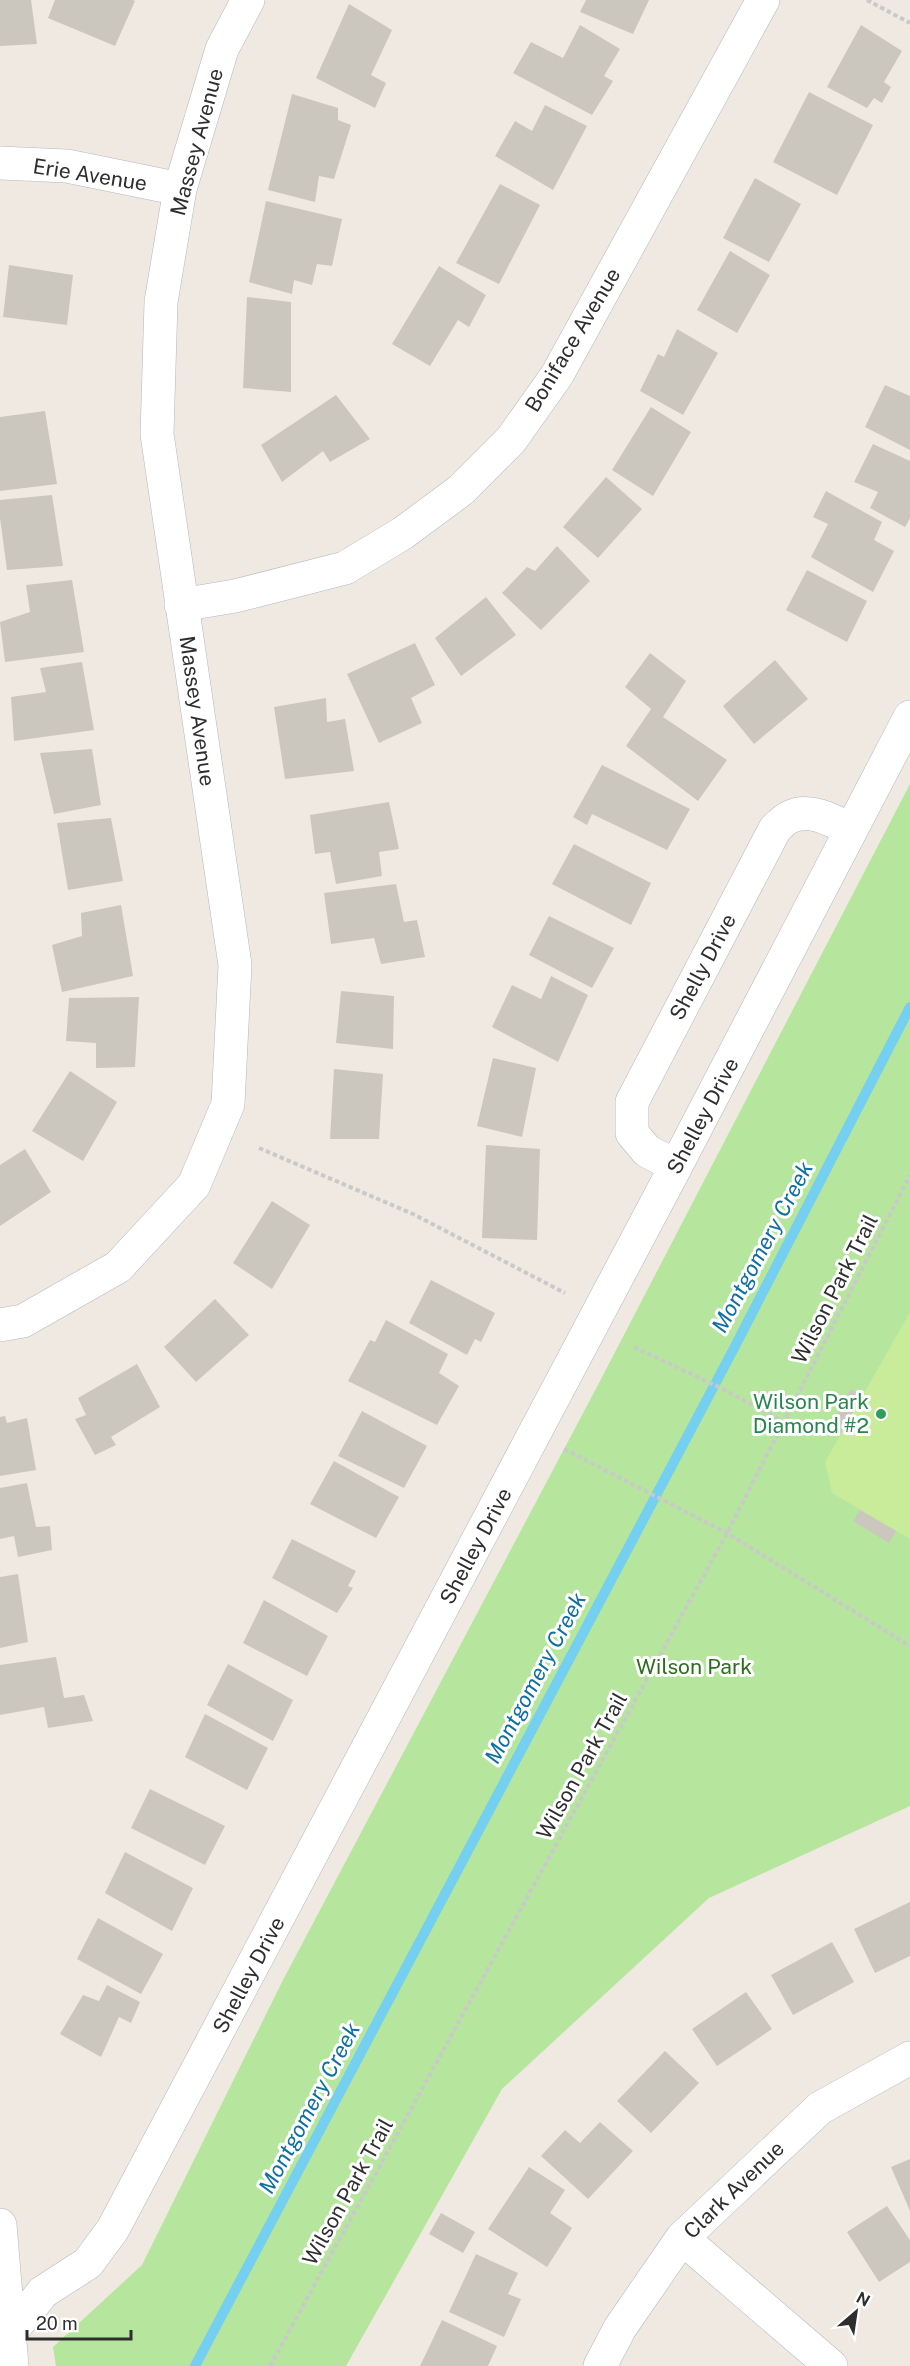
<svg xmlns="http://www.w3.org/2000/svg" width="910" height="2366" font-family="'Public Sans',sans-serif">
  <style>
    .green { fill: #b6e59e }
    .pitch { fill: #c9ec9a }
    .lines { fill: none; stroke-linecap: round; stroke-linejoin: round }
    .stream { stroke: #75cff0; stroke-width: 10 }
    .building { fill: #cbc7bf }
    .street-casing { stroke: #b4b7c1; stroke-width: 34 }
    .path { stroke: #c9c9c9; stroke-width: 4; stroke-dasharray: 4.5 3; stroke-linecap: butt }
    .street { stroke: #fff; stroke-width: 33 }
    .leisure-dot { fill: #2e9e5b; stroke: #fff; stroke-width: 2 }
    .labels { text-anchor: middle; stroke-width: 6; stroke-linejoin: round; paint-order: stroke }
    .street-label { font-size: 21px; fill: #2e2e2e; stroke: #fff }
    .leisure-label { font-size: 21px; fill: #27864d; stroke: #fff; text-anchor: end }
    .park-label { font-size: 21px; fill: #2c6e1b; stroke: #fff }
    .water-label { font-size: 22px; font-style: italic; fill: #0d6fa3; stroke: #fff }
  </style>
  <rect width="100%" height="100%" fill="#efe9e1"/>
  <path class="green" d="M910 784V1806L709 1898 502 2089 346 2366H56L53 2347 142 2265 283 1980 599 1383Z"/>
  <path class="pitch" d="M910 1312V1539L832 1493 825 1462Z"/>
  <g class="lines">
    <path class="stream" d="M195 2366 732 1352 910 1007"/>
  </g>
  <path class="building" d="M0 0H31L37 44 0 46Z
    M55 0H133L135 1 115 46 48 18Z
    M586 0H649L633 34 580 12Z
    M349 4 392 30 371 75 386 83 375 108 316 78Z
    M580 25 620 49 604 76 613 81 592 115 513 73 531 42 563 58Z
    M861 25 902 51 884 82 891 87 882 103 874 98 867 108 827 87Z
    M809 92 873 125 837 195 773 162Z
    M292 94 338 108V120L351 125 334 179 319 176 315 202 268 190Z
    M545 105 587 126 553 190 495 156 515 121 532 131Z
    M755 178 801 204 769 262 723 238Z
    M500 184 540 205 499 284 456 263Z
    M266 201 342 219 332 266 317 264 312 285 294 280 292 294 249 282Z
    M730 251 770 275 737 333 697 310Z
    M9 265 73 275 67 325 3 317Z
    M439 266 486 295 469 327 458 320 430 366 392 344Z
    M247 297 291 302V392L243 388Z
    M677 329 718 353 683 415 640 391 658 354 664 357Z
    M885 385 910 396V450L865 427Z
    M336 395 370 439 330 462 323 451 282 482 261 445Z
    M651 407 691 432 653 496 612 470Z
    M45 411 57 484 0 491V417Z
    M873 444 910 461V518L905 527 870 508 878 492 854 482Z
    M606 477 642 509 598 558 563 527Z
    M826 491 882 522 874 540 894 551 873 592 811 557 828 524 813 517Z
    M52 495 63 566 7 570 0 518V500Z
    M557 546 590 581 541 630 502 593 527 567 535 571Z
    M807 570 867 601 847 642 786 610Z
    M72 580 84 652 5 662 0 622 30 612 26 585Z
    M486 597 516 635 461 676 435 638Z
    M415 643 435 685 411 698 422 723 379 743 347 674Z
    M650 653 686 681 663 717 727 760 698 801 626 746 651 709 625 687Z
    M775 660 808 699 754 744 723 706Z
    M82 662 94 730 14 741 11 697 46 692 40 668Z
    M326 698 327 722 345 719 354 771 285 779 274 707Z
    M92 749 101 805 54 814 40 753Z
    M602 765 690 809 667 850 592 814 587 825 573 817Z
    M389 802 399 849 379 852 382 876 336 884 330 852 315 854 310 815Z
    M111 818 123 881 68 890 57 823Z
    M574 844 651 883 631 925 552 884Z
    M396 884 404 922 417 920 425 957 381 964 374 938 331 944 324 893Z
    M121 905 133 976 62 992 52 945 82 936 81 913Z
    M549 916 614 948 592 988 529 955Z
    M551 976 588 995 558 1062 492 1027 512 985 541 999Z
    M341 991 394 996 393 1049 336 1043Z
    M139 997 135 1067 96 1068V1043L66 1041 69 998Z
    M493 1058 536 1068 522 1137 477 1126Z
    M334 1069 383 1074 379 1139H330Z
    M70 1071 117 1102 83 1161 32 1131Z
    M486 1145 540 1149 537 1240 482 1238Z
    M25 1149 51 1192 0 1226V1165Z
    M272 1201 310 1225 272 1289 233 1263Z
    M431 1280 495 1313 481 1342 475 1339 467 1355 409 1323Z
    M215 1299 249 1335 196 1382 164 1347Z
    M386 1320 448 1354 439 1373 459 1386 437 1425 348 1381 370 1340 375 1342Z
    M137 1364 160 1407 111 1437 116 1445 95 1455 75 1419 86 1415 78 1398Z
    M851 1389 862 1396 841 1433 830 1426Z
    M362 1411 427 1446 404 1488 338 1456Z
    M5 1416 7 1423 27 1418 36 1470 0 1476V1417Z
    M334 1461 399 1497 376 1538 310 1504Z
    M27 1483 36 1527 50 1526 52 1550 18 1557 14 1536 0 1539V1488Z
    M860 1510 896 1531 889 1543 853 1521Z
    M292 1539 356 1571 348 1586 353 1588 337 1613 272 1578Z
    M18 1574 28 1642 0 1648V1577Z
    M264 1600 328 1636 307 1676 243 1643Z
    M56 1657 64 1698 84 1695 93 1721 48 1728 44 1707 0 1715V1665Z
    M228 1664 293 1700 273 1741 207 1705Z
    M205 1714 268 1748 247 1790 185 1757Z
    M150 1789 225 1826 205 1865 131 1828Z
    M125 1852 193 1888 172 1931 105 1893Z
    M910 1902V1956L875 1973 854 1929Z
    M98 1918 163 1954 141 1994 77 1959Z
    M832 1942 854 1982 793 2015 771 1975Z
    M107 1985 140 2002 131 2023 119 2017 101 2057 60 2034 83 1995 99 2001Z
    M746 1992 772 2029 717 2066 692 2029Z
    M665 2051 699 2083 651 2133 617 2101Z
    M600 2122 633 2151 588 2199 541 2156 565 2130 580 2143Z
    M910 2159V2211L891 2167Z
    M529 2167 565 2190 550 2213 572 2228 547 2267 488 2229Z
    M887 2206 910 2240V2262L879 2282 847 2232Z
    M441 2213 475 2232 463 2253 429 2234Z
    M476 2254 518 2273 508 2294 521 2299 504 2337 449 2312Z
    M442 2320 497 2346 488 2366H420Z"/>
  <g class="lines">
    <defs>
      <path id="street" d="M0 163 67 166 180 189
        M181 605 235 596 345 568 403 533 461 490 511 440 557 375 763 0
        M676 1166 647 1151 632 1133V1102L775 829C779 825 785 819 790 817 810 807 834 821 851 830
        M0 1325 23 1321 118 1267 194 1185 228 1104 235 965 157 434 161 302 180 189 222 49 248 0
        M0 2225 12 2366
        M682 2238 831 2366
        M0 2342 9 2334 43 2292 88 2263 113 2229 676 1166 910 717
        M600 2366 620 2328 682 2238 820 2108 910 2058"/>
    </defs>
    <use href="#street" class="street-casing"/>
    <path class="path" d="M867 0 910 23
      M259 1148 413 1214 565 1293
      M634 1347 723 1389 784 1422
      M564 1449 727 1533 910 1646
      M270 2366 727 1533 910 1175"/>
    <use href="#street" class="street"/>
  </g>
  <circle class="leisure-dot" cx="881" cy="1414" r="6"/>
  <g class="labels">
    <g class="street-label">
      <text transform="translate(197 142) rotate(-75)" y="7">Massey Avenue</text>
      <text transform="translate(90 175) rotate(9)" y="7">Erie Avenue</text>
      <text transform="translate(573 340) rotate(-59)" y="7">Boniface Avenue</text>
      <text transform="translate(197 711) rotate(82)" y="7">Massey Avenue</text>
      <text transform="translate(703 967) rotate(-62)" y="7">Shelly Drive</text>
      <text transform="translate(703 1116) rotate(-62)" y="7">Shelley Drive</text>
      <text transform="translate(835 1289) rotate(-63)" y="7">Wilson Park Trail</text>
      <text transform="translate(476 1546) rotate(-62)" y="7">Shelley Drive</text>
      <text transform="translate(582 1766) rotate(-61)" y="7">Wilson Park Trail</text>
      <text transform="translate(249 1975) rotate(-62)" y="7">Shelley Drive</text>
      <text transform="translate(734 2190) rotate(-44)" y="7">Clark Avenue</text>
      <text transform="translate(348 2192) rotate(-61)" y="7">Wilson Park Trail</text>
    </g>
    <g class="leisure-label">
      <text x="869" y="1409">Wilson Park<tspan x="869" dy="24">Diamond #2</tspan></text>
    </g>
    <g class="park-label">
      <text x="694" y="1674">Wilson Park</text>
    </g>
    <g class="water-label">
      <text transform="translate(762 1247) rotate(-62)" y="8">Montgomery Creek</text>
      <text transform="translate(535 1678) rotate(-62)" y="8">Montgomery Creek</text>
      <text transform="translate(309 2108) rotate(-62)" y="8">Montgomery Creek</text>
    </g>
  </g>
  <g transform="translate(856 2312) rotate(29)" stroke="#ffffff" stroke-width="4.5" paint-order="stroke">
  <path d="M0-4.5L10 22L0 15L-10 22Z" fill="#2e2e2e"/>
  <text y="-9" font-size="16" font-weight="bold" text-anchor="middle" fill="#2e2e2e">N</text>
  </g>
  <path d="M27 2330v9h104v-9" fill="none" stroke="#2e2e2e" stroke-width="3"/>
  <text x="36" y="2330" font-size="18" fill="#2e2e2e" stroke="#ffffff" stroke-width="4.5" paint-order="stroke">20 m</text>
</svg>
